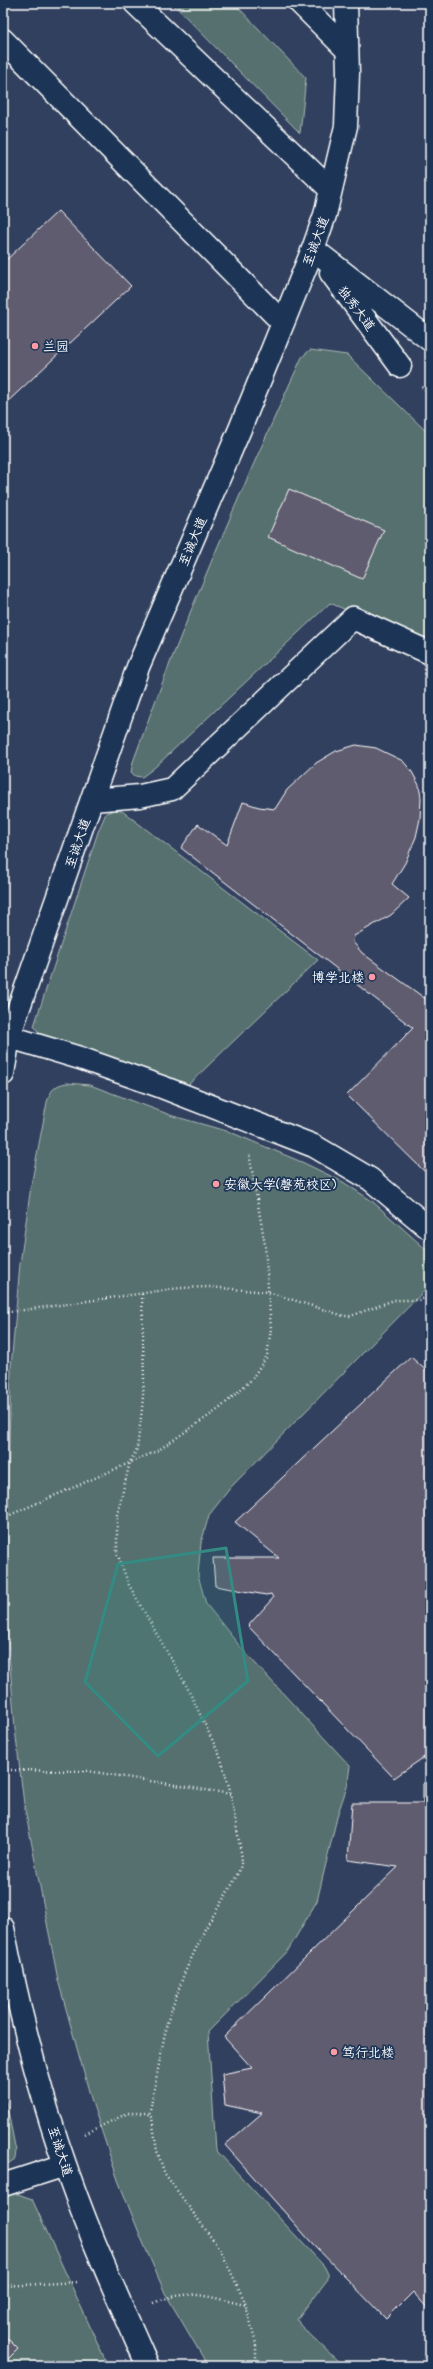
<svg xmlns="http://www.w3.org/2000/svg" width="433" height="2369" font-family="'Architects Daughter','LXGW WenKai TC',sans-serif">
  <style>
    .built { fill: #31405e }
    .green { fill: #55706e; stroke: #aab8b6 }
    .building { fill: #605b70; stroke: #fff }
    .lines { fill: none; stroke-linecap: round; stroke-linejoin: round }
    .minor-casing { stroke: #fff; stroke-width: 25 }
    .path { stroke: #fff; stroke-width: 2.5; stroke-dasharray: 1 3; stroke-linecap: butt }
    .minor { stroke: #1d3557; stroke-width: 22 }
    .marked { fill: #338b84; fill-opacity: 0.2; stroke: #338b84; stroke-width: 3; stroke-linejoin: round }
    .poi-dot { fill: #ff9aa2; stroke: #1d3557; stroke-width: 1.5 }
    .labels { text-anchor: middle; stroke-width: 3.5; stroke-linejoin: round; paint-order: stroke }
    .street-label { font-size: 13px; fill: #fff; stroke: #1d3557 }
    .poi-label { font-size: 13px; fill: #fff; stroke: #1d3557; text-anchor: start }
  </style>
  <rect width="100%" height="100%" fill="#1d3557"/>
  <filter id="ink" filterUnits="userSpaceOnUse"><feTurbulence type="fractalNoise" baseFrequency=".025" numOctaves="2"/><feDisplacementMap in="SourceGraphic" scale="8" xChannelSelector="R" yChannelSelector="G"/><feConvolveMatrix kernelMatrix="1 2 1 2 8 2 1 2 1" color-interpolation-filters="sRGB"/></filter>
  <g filter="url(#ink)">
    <path class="built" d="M3 3H430V2366H3Z"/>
    <path class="green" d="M172 3H234L306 78 300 133Z
      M310 350 347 355 430 435V646L330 603 154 768 142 777 135 776 131 772 133 762C182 624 241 490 302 357Z
      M114 810 122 811 318 960 188 1085 43 1038 34 1026 98 832 106 813Z
      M67 1083 90 1085 173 1116 230 1132 304 1163 343 1182 372 1201 430 1253V1285L231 1487 209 1515 201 1543 198 1575 206 1604 242 1649 350 1766 347 1787 338 1813 317 1901 287 1952 208 2032 216 2150 324 2266 328 2274V2279L297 2319 300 2325 343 2366H208L165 2293 142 2240 118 2180 92 2102 58 1980 24 1804 15 1729 5 1601 11 1367 20 1264 31 1186 47 1102C51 1090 54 1085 67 1083Z
      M3 2087 16 2151 15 2159 3 2167Z
      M3 2194H18L32 2199 108 2366H3Z"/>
    <path class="building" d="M58 211 131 286 3 406V263Z
      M289 489 384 530 362 579 268 537Z
      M356 745 376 748 403 761 412 772 419 785 421 798 420 819 416 837 405 863 392 884 409 898 391 915 354 936 353 942 362 953 430 1002V1177L347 1095 413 1028 181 848 198 824 227 845 243 802 259 807 275 809 287 790 316 763 336 751Z
      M411 1357 430 1374V1753L394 1778 248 1626 273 1598 271 1594 266 1595 215 1586 213 1558H279L235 1522Z
      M430 1776V2311L413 2292 386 2319 311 2242 225 2145 262 2113 225 2105 222 2074 252 2068 224 2037 398 1867 348 1860 352 1803H423V1784Z
      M3 2334 18 2349 3 2364Z"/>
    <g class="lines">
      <defs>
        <path id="minor" d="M135 3 330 189
          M300 3 347 50
          M3 40 282 322
          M313 249 430 340
          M331 273 400 366
          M92 800 140 796 172 789 353 618 430 653
          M3 1035 80 1058 162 1087 314 1146 370 1179 430 1229
          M3 1074 9 1036 138 667 240 429 313 249 325 215 346 126 348 73 346 3
          M3 1928C19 2011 40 2096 69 2176 92 2241 120 2303 148 2366
          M3 2185 65 2165"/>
      </defs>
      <use href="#minor" class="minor-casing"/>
      <path class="path" d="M422 387 430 395
        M142 1294 144 1381 142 1409 137 1449 130 1462 117 1515V1553L129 1585 187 1687 220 1756 230 1790 242 1858 240 1869 233 1883 205 1929 184 1974 167 2023 149 2115
        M3 1313 180 1288 209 1287 268 1292 344 1316H351L394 1300H420L430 1296
        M3 1518 157 1451 219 1409 251 1380 267 1356 271 1329 265 1245 249 1153
        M3 1770 88 1771 231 1794
        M85 2134 128 2113H147L152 2118 157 2151 165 2174 221 2251 245 2302 256 2344V2366
        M3 2286 78 2282
        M154 2303C190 2287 210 2298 246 2305"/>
      <use href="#minor" class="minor"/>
    </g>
  </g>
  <path class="marked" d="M226 1548 248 1681 158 1756 85 1682 118 1564Z"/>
  <g class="poi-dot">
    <circle cx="35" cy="346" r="4"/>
    <circle cx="372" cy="977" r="4"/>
    <circle cx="216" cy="1184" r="4"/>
    <circle cx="334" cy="2052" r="4"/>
  </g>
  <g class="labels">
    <g class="street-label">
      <text transform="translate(315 241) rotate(-70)" y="5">至诚大道</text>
      <text transform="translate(357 308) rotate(53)" y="5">独秀大道</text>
      <text transform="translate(192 541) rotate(-67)" y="5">至诚大道</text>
      <text transform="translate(77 843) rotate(-71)" y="5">至诚大道</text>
      <text transform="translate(61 2151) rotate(72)" y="5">至诚大道</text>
    </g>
    <g class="poi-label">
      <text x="43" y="351">兰园</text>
      <text x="364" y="982" text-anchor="end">博学北楼</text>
      <text x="224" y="1189">安徽大学(磬苑校区)</text>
      <text x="342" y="2057">笃行北楼</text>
    </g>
  </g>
  <rect width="433" height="2369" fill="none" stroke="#1d3557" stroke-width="16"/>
  <rect x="8" y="8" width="417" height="2353" fill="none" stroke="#fff" stroke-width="1.5" filter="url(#ink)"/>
</svg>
